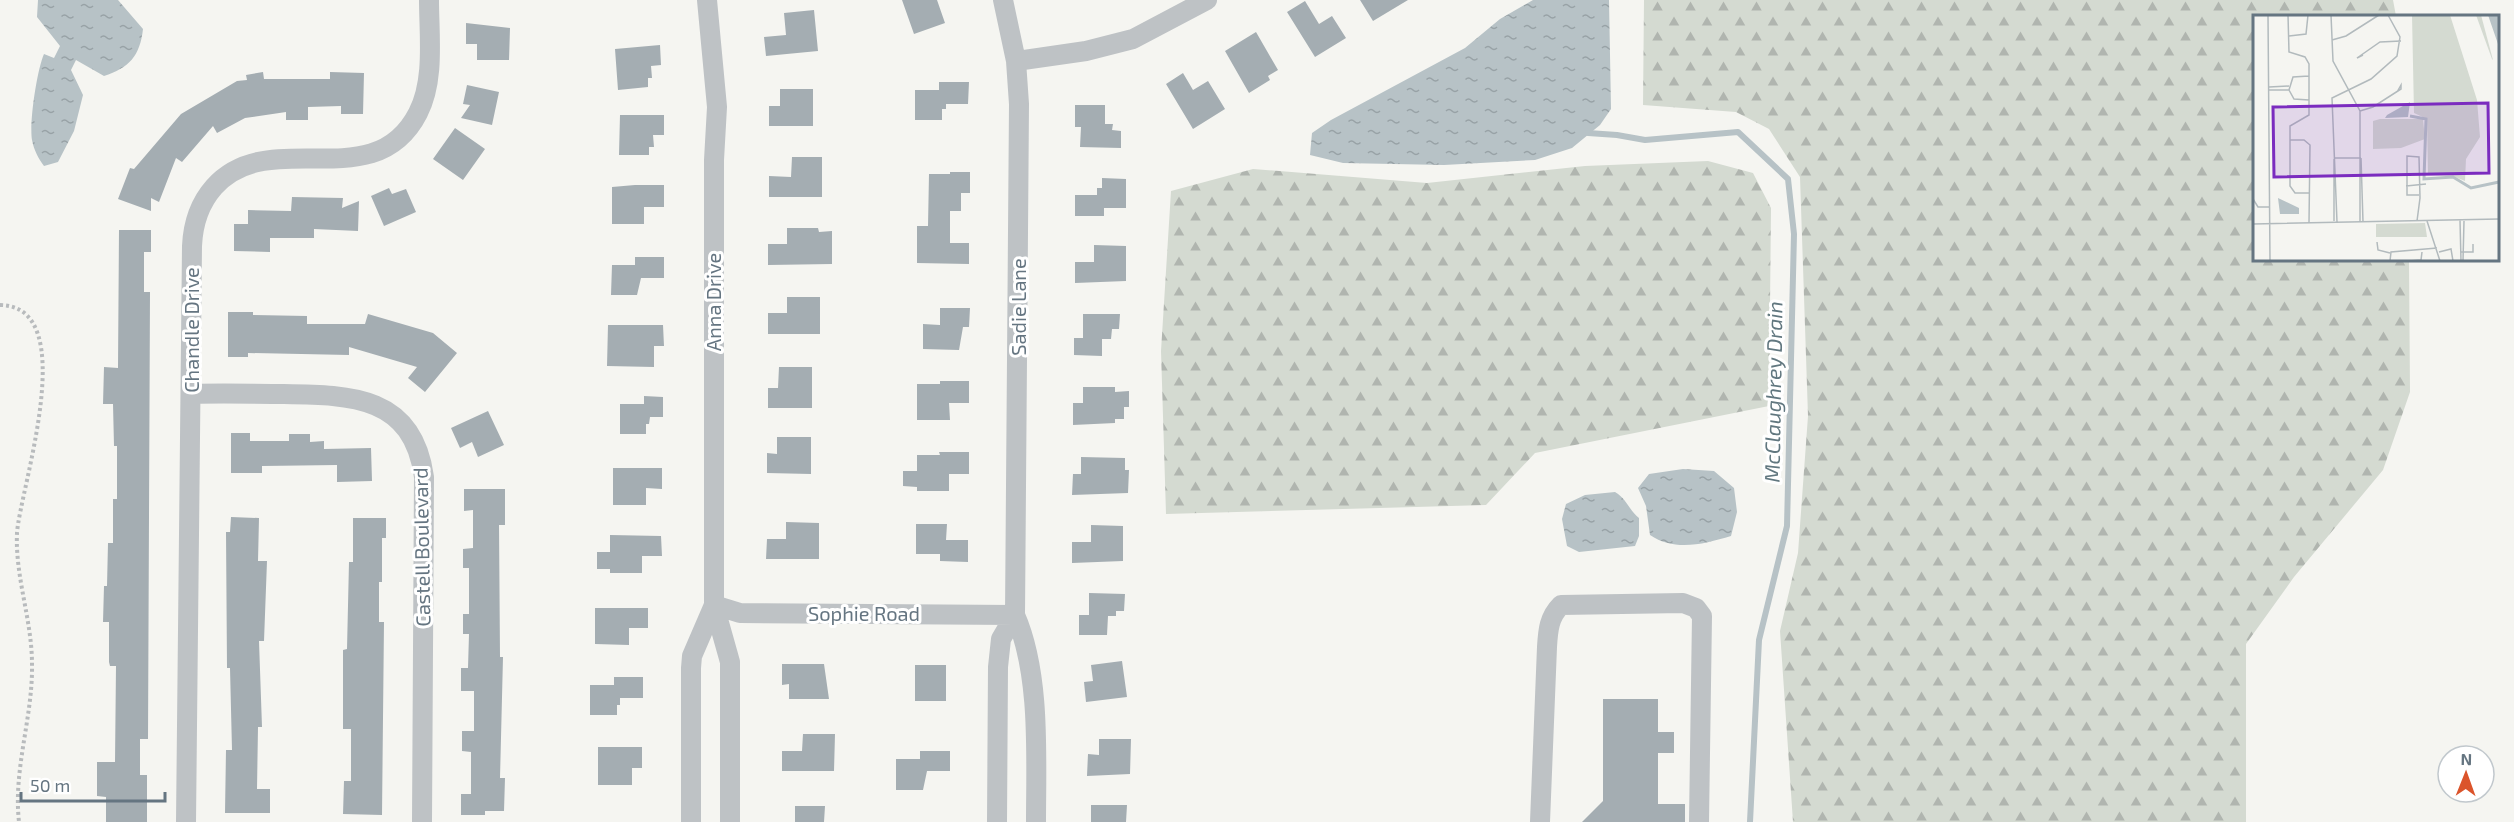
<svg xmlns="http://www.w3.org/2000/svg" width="2514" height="822" font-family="'Exo 2',sans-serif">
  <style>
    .forest { fill: url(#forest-firs) }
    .water { fill: url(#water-ripples) }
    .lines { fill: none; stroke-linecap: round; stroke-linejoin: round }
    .stream { stroke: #b7c2c6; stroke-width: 6 }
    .building { fill: #a4adb2 }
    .path { stroke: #b8bbbd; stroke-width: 4; stroke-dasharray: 3 3; stroke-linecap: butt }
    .minor { stroke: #bec2c5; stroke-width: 20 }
    .labels { text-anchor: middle; stroke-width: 6; stroke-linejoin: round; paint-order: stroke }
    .street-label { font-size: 20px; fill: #657581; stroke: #fff }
    .water-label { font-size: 21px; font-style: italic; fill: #61777f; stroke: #fff }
    .inset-river { fill: none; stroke: #b7c2c6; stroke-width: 3 }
    .inset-road { fill: none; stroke: #b2babd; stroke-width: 1.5 }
    .view { fill: #7b2cbf; fill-opacity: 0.15; stroke: #7b2cbf; stroke-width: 3 }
    .inset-edge { fill: none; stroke: #657581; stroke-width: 3 }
  </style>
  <defs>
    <pattern id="forest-firs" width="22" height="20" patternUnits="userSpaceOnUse" patternTransform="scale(1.5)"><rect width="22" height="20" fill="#d4dad1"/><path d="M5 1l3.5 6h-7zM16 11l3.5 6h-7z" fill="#b0b5af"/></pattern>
    <pattern id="water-ripples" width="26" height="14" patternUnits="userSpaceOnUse" patternTransform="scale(1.5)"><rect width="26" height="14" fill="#b7c2c6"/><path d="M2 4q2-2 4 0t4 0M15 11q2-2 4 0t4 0" fill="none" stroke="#98a2a6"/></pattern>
  </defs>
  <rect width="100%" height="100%" fill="#f5f5f1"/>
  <path class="forest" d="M1644 0H2393L2396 16H2254V260H2409L2410 392 2383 470 2294 577 2246 644V822H1793L1780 631 1798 553 1808 416 1800 177 1769 129 1736 112 1643 105Z
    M1708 161 1753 173 1771 208 1769 406 1535 453 1486 505 1166 514 1161 351 1171 191 1253 169 1427 183 1585 166Z"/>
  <path class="water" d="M38 0H118L143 29C140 56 129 68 104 76L76 60 71 70 83 95 74 131 58 162 44 166C38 158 34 150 32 140 29 123 37 70 44 54L54 58 60 46 37 17Z
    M1533 0H1609L1611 109 1600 125 1572 148 1535 160 1444 165 1343 163 1310 155 1312 133 1331 120 1465 48 1500 19Z
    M1683 469 1714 471 1734 488 1737 512 1731 536C1704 544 1675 552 1650 535L1646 506 1638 488 1649 474Z
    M1615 492C1626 498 1629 510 1639 518V536L1635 546 1579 552 1567 546 1562 519 1566 504 1585 495Z"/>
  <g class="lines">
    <path class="stream" d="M1588 133 1617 135 1645 140 1738 132 1788 179 1794 234 1787 526 1759 640 1750 822"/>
  </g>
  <path class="building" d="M902 0H937L945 23 914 34Z
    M1360 0H1408L1373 21Z
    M1305 1 1319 24 1332 16 1346 38 1315 57 1287 12Z
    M814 10 818 51 766 56 764 37 786 35 784 13Z
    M466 23 510 28 509 60H477V44H466Z
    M1256 32 1278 70 1268 76 1270 80 1249 93 1225 51Z
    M660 45 661 65 651 66 652 78H648V87L618 90 615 49Z
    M263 72 264 79H330V72L364 73 363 114H341V106L308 107V120H286V112L245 118 217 133 213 126 182 162 176 158 159 202 151 198V211L118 199 130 168 134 169 181 114 237 81 247 80 246 75Z
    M1183 73 1193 90 1208 81 1225 109 1193 129 1166 84Z
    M939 82H969L968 104H946V109H942V120H915V90H939Z
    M467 85 499 92 492 125 461 118 470 105 463 104Z
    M780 89H813V126H769V106H780Z
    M1075 105H1105V124H1113L1112 130 1121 131V148L1080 147 1081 127H1075Z
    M620 115H664V135H653L654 147H649V155H619Z
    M455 128 485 149 463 180 433 159Z
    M792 157H822V197H769V176L791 177Z
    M950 172H970V193H961V211H950V243H969V264L917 263V226H928L929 174H950Z
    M1102 178 1126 179V208H1104V216H1075V195H1097V188H1102Z
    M635 185H664V207H644V224H612V187Z
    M389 188 392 194 406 189 416 212 384 226 371 196Z
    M292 197 343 198 342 208 359 201 358 231 314 229V238H270V252L234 251V224H248V210L291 211Z
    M787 228H818L819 232 832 231V264L768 265V244H787Z
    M119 230H151V252H144V292H150L148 739H140V775H147V822H106V797L97 796V762H115L116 666H110L109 662V622H103L104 586H107L108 543H113V499H117V446H114L113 404H103L104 367 118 368Z
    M1094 245 1126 246V281L1075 283V262H1094Z
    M635 257H664V278H641L637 295H611L612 265H635Z
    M787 297H820V334H768V313H787Z
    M940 308H970L969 327H963L959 350 923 349V324L940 325Z
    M228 312H253V315L307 316V324H365L368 314 433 333 457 353 425 392 408 378 417 367 349 347V355L248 353V357H228Z
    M1083 314H1120L1119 329H1112L1111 339H1102V356L1074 355V338H1083Z
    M608 325H663L664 346H654V367L607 366Z
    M779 367H812V408H768V388H778Z
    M940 381H969V403H949L950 420H917V384H940Z
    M1083 387H1115V392L1129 391V407H1124V419H1115V423L1073 425V403H1083Z
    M644 396 663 397V417H650L649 424H646V434H620V404H644Z
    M488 411 504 445 478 457 472 442 460 448 451 428Z
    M231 433H250V441H289V434H310V442L324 441V449L371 448 372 481 337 482V465L262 466V473H231Z
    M777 437H811V474L767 473V453L777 454Z
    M939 452H969V474H949V491H917V487L903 486V471H917V455H940Z
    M1081 457 1125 458V470H1129L1128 493 1072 495 1073 474H1081Z
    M613 468H662V489L646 488V505H613Z
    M464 489H505V525H499L500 657H503L500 778H505L504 811H485V815H461V794H471V752L462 751V731H474V691H461V668H468L469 634H463V614H469V568H463V549L473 548V510L464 511Z
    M231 517 259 518 258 561H267L264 641H259L262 727H258L257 789H270V813H225L226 750H232L230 668H227L226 532H230Z
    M353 518H386V538H382V582H379V622H384L382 815 343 814 344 781H351V729H343V650L347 649 349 562H353Z
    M786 522 819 523V559H766L767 539H786Z
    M916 524H947L946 540H968V562L940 561V554H916Z
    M1091 525 1123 526V561L1072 563V542H1091Z
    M610 535 661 536 662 556H642V573H610V569H597V552H610Z
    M1089 593 1125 594 1124 611H1116V616H1108L1107 635H1079V615H1089Z
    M595 608H648V628H629V645L595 644Z
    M1122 661 1127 697 1086 702 1084 682 1093 681 1091 665Z
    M782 664H824L829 699H789V684L782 685Z
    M915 665H946V701H915Z
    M614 677H643V698H620V705H617V715H590V685H614Z
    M1603 699H1658V732H1674V753H1658V804H1685V822H1582L1603 801Z
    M803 734H835L834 771H782V751H802Z
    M1099 739H1131L1130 774 1087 776 1088 754 1099 755Z
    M598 747H642V768H632V785H598Z
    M920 751H950V771H927L923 790H896V759H920Z
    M1091 805H1127L1126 822H1091Z
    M795 806H825L824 822H795Z"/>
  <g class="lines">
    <path class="path" d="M0 305C83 306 20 489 17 533 15 577 32 620 32 664 33 717 13 769 19 822"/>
    <path class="minor" d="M707 0 717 107 714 160V605L730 662V822
      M1003 0 1016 61 1019 104 1015 615C1041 674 1036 758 1036 822
      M1016 61 1086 51 1133 39 1207 0
      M192 394C223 393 253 394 284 394 352 395 413 396 424 477L422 822
      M714 605 740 613 1015 615
      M186 822 192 246C193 224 199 204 214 187 270 124 374 199 418 113 435 80 429 36 429 0
      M691 822V668L692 656 714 605
      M997 822 998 667 1001 639 1015 615
      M1540 822 1547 647C1548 630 1549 617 1561 605L1683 603 1696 608 1702 616 1699 822"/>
  </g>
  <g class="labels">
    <g class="street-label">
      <text transform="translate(714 302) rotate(-90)" y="7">Anna Drive</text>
      <text transform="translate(1019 307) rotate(-90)" y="7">Sadie Lane</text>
      <text transform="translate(192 330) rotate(-90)" y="7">Chandle Drive</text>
      <text transform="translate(422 547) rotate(-91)" y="7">Castell Boulevard</text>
      <text x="864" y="621">Sophie Road</text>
    </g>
    <g class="water-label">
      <text transform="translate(1774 392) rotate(-89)" y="7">McClaughrey Drain</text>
    </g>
  </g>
  <g transform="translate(2253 15)">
    <rect width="246" height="246" fill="#f5f5f1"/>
    <path d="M172 208 174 222H123V209Z" fill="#d4dad1"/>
    <path d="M159 0H197L224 85 227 122 213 144 212 166 200 161 175 160 174 104 161 98ZM223 0H228L240 45 239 44ZM127 104H170L172 124 148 133 120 134V106Z" fill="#d4dad1"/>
    <path d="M235 0H246V30L245 29ZM157 87 155 102 132 103 134 100ZM25 183 46 193V199H27Z" fill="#b7c2c6"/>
    <path class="inset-river" d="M157 101 173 104 171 164 200 162 218 173 246 167"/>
    <path class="inset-road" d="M15 0 17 246M35 0 36 37 52 42 56 49V100L37 111V171L42 178H57M78 0 80 46 107 96V207M36 21 53 19 55 0M79 25 93 21 126 0M110 40 104 43 127 27 148 26M56 61 40 62 36 75 41 84 56 85M16 72 36 71M16 75H36M107 96 120 92 148 74V70L144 77M37 125H51L57 130 56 208M82 143H108M108 143 110 207M153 171 173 169M0 184 5 192H17M207 205 208 246M81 206V144M164 206 167 183 166 142 154 141V180H166M174 206 187 246M84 207 79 83 118 64 144 41 147 22 135 0M0 209 246 204M124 227 125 235 137 238M186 237 198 234 200 246M208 237H220V229M137 246 138 237 184 233M156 246 168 245 169 237M210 246 211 206"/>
    <path class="view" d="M235 88 236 158 21 162 20 92Z"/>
    <rect width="246" height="246" class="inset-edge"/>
  </g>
  <g transform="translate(2466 774) rotate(1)"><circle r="28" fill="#ffffff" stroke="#c1c8cd" stroke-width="1.5"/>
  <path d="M0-4.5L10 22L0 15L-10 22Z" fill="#db542b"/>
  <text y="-9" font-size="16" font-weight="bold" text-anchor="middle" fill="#657581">N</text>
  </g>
  <path d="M21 792v9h144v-9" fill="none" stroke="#657581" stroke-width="3"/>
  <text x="30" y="792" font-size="18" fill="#657581" stroke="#ffffff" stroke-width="4.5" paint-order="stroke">50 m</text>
</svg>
